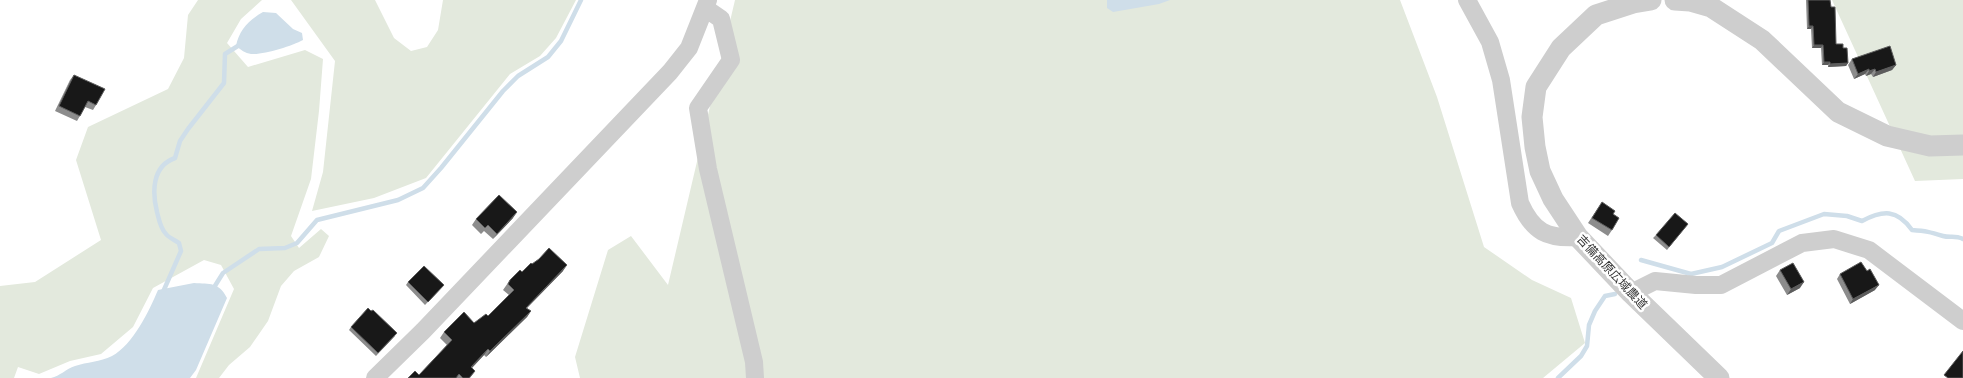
<svg xmlns="http://www.w3.org/2000/svg" width="1963" height="378" font-family="'Nunito Sans','Noto Sans JP',sans-serif">
  <style>
    .green { fill: #e3e9dd }
    .water { fill: #cfdee9 }
    .lines { fill: none; stroke-linecap: round; stroke-linejoin: round }
    .stream { stroke: #cfdee9; stroke-width: 4.5 }
    .minor { stroke: #cecece; stroke-width: 18 }
    .tertiary { stroke: #cecece; stroke-width: 21 }
    .wall { fill: #8c8c8c }
    .shaded-wall { fill: #5d5d5d }
    .building { fill: #181818; stroke: #5d5d5d }
    .labels { text-anchor: middle; stroke-width: 5; stroke-linejoin: round; paint-order: stroke }
    .street-label { font-size: 12px; fill: #313131; stroke: #fff }
  </style>
  <rect width="100%" height="100%" fill="#fff"/>
  <path class="green" d="M198 0H262L241 19 227 43 248 67 305 50 323 59 319 111 311 179 291 236 299 248 321 229 329 236 319 257 294 271 281 286 268 321 250 347 229 365 219 378H196L234 289 221 265 204 260 153 288 133 327 101 354 70 361 39 374 18 367 14 378H0V286L35 282 101 240 76 160 88 127 168 89 184 58 188 15Z
    M291 0H375L394 38 411 51 427 47 438 30 443 0H576L556 38 540 56 510 74 426 178 374 198 312 211 323 172 335 61Z
    M735 0H1400L1437 97 1484 247 1532 280 1571 298 1585 343 1543 378H580L575 357 608 250 631 236 668 285Z
    M1832 0H1963V179L1915 181Z"/>
  <path class="water" d="M1107 0H1170L1159 4 1113 12 1107 8Z
    M263 12 276 13 293 29 302 33 303 40C292 46 263 55 251 54 245 53 241 50 236 46 239 30 249 20 263 12Z
    M194 283C210 284 219 282 227 298L196 370 190 378H51C60 376 66 369 75 366 87 362 100 362 112 356 133 345 149 311 158 290Z"/>
  <g class="lines">
    <path class="stream" d="M1641 260 1691 274 1722 267 1772 243 1779 231 1824 214 1847 216 1862 221C1883 210 1897 209 1912 230 1926 231 1930 232 1943 236 1950 238 1956 235 1963 239
      M213 289 223 273 259 249 285 248 297 243 317 220 398 200 423 188 441 168 503 91 518 76 548 57 561 41 581 0
      M163 292 181 251 179 243C175 240 169 238 166 234 160 228 159 219 157 212 152 192 152 166 175 158L180 141 188 129 224 83 225 54 241 44
      M1558 378 1581 356 1587 346 1589 325 1595 311 1605 296 1615 294"/>
    <path class="minor" d="M1467 0 1490 42 1501 80 1520 203C1533 232 1547 239 1578 237
      M705 8 721 19 731 60 698 108 708 169 754 362 755 378
      M1631 293 1655 281 1696 285H1721L1802 243 1834 239 1869 250 1963 321
      M375 378 423 331 670 72 689 48 708 0"/>
    <path class="tertiary" d="M1651 0 1633 3 1596 15 1561 48 1536 87 1532 117 1535 147 1540 171 1553 199 1578 237 1631 293 1719 378
      M1675 0 1690 1 1711 7 1762 40 1838 112 1887 136 1930 146 1963 145"/>
  </g>
  <path class="wall" d="M1806 0H1830L1831 7 1836 44 1843 48 1848 63 1846 66 1828 67V65H1822L1821 48H1812L1811 29H1807Z
    M1852 59 1896 65 1892 70 1873 77 1871 74 1866 76 1865 74 1854 79 1848 65Z
    M74 75 96 105 93 110 85 107 77 121 55 111 70 80Z
    M1598 208 1613 214 1612 230 1608 236 1588 223Z
    M513 218 493 239 484 231 481 234 472 225 476 219Z
    M1688 224 1667 250 1653 238 1656 235Z
    M532 264 563 271 527 308 531 311 527 317 486 357 484 355 472 368 475 371 470 378H408L419 375 447 345 440 338 444 332 474 323 488 316 509 295 503 290 510 280Z
    M1780 270 1800 288 1787 295 1776 276Z
    M1840 274 1875 290 1850 304 1837 279Z
    M408 282 444 285 425 305 406 285Z
    M351 327 395 336 376 356 349 330Z"/>
  <path class="shaded-wall" d="M1809 26H1813L1811 29H1807Z
    M1814 45H1823L1821 48H1812Z
    M1824 62H1830L1828 65H1822Z
    M1848 63 1846 66 1828 67 1830 64Z
    M1896 65 1892 70 1873 77 1876 72Z
    M1869 69 1865 74 1854 79 1858 74Z
    M1875 69 1871 74 1866 76 1869 71Z
    M517 212 513 218 493 239 497 234Z
    M567 265 563 271 522 313 526 308Z
    M1804 282 1800 288 1787 295 1791 289Z
    M1879 285 1875 290 1850 304 1853 299Z
    M531 311 527 317 486 357 490 351Z
    M488 349 484 355 467 373 471 367Z"/>
  <path class="building" d="M1808 0H1830L1831 7H1835L1836 44H1843V48H1847L1848 63 1830 64V62H1824L1823 45H1814L1813 26H1809Z
    M1890 46 1896 65 1876 72 1875 69 1869 71V69L1858 74 1852 59Z
    M74 75 105 89 96 105 88 101 80 116 59 106Z
    M499 195 517 212 497 234 488 225 485 228 476 219Z
    M1602 202 1615 211 1613 214 1619 218 1612 230 1592 218Z
    M1675 213 1688 224 1669 247 1656 235Z
    M549 248 567 265 526 308 531 311 490 351 488 349 471 367 475 371 469 378H463L459 374 456 378H408L415 371 419 375 452 340 444 332 464 312 474 323 486 314 488 316 514 290 508 284 510 280 520 270 522 272 531 263 532 264 539 259Z
    M1861 262 1867 271 1870 269 1879 285 1853 299 1840 274Z
    M1793 263 1804 282 1791 289 1780 270Z
    M424 266 444 285 428 302 408 282Z
    M368 308 371 311 373 310 397 333 378 353 351 327Z
    M1963 351V378H1948L1944 375Z"/>
  <g class="labels">
    <g class="street-label">
      <text transform="translate(1612 272) rotate(47)" y="4">吉備高原広域農道</text>
    </g>
  </g>
</svg>
